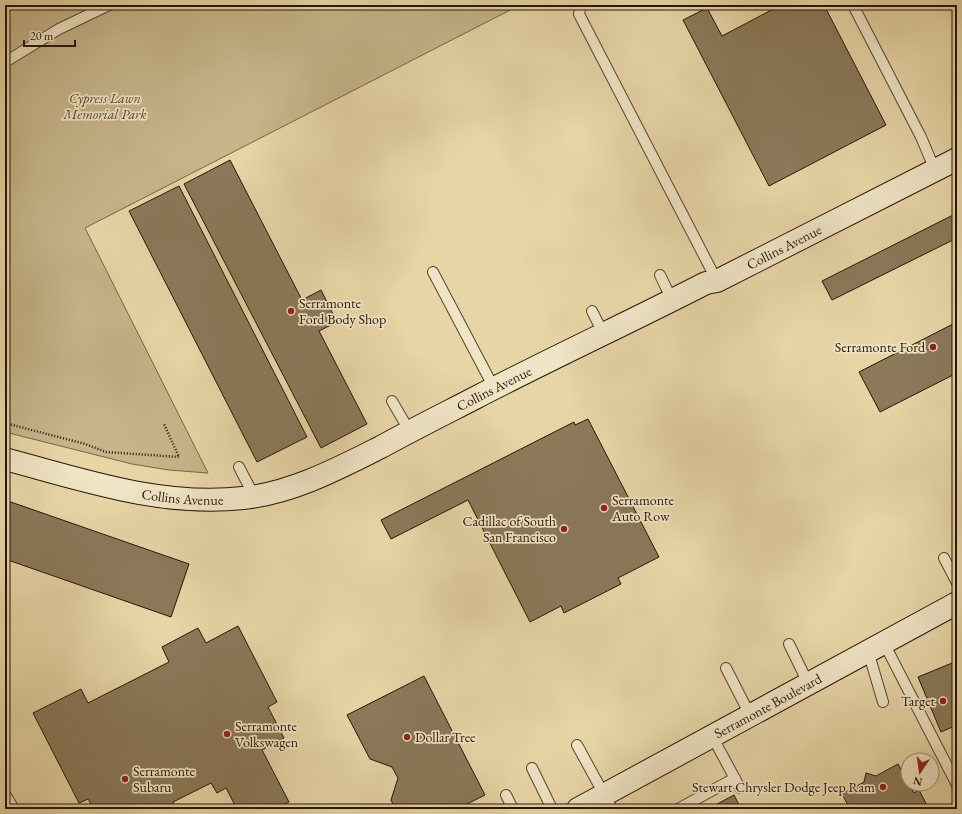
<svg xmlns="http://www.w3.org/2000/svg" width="962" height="814" font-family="'EB Garamond',serif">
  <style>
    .green { fill: #c6b48b; stroke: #766449 }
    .building { fill: #8b795a; stroke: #271507 }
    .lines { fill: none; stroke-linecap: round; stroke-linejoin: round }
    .lane-casing { stroke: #57452f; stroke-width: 12 }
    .secondary-casing { stroke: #271507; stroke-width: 24 }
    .path { stroke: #271507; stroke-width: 2.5; stroke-dasharray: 1 2; stroke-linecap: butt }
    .lane { stroke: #efe4c5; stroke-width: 10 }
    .secondary { stroke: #efe4c5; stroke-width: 22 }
    .poi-dot { fill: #8f2418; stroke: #efe4c5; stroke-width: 1.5 }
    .labels { text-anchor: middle; stroke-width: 3.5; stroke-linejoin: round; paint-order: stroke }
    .park-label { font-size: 14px; font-style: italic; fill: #57452f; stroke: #efe4c5 }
    .street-label { font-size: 14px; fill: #271507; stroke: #efe4c5 }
    .poi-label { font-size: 14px; fill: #271507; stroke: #efe4c5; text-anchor: start }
  </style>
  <rect width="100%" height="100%" fill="#e7d5a6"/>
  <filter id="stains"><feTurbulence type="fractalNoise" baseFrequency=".005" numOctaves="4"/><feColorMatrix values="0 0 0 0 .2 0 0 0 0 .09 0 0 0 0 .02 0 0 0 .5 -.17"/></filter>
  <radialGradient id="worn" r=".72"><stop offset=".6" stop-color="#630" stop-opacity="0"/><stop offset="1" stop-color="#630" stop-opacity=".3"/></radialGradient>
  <path class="green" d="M5 5H520L85 228 208 473 169 470 132 464 5 432Z"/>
  <path class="building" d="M781 5H824L886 125 769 186 683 20 707 8 722 36Z
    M230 160 302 300 321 290 337 322 319 331 367 424 321 448 184 184Z
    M179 186 307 437 257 462 129 211Z
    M957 213V238L832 300 822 281Z
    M957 322V373L880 412 859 372Z
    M588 419 659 557 618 578 621 584 564 613 561 606 530 622 468 500 391 539 381 520 574 422 575 425Z
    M5 500 189 564 171 617 5 559Z
    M238 626 277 702 268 707 284 738 262 750 289 802 274 809H237L226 788 217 793 211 783 173 802 176 809H94L88 799 79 803 33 713 81 689 88 703 169 662 162 647 198 628 206 643Z
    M957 661V725L941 732 918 677Z
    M424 676 485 795 457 809H395L391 800 398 778 392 767 370 759 347 715Z
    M898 764 914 793 919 790 929 809H850L842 794 864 782 866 773 876 776Z
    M734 795 741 809H708Z"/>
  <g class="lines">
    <defs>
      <path id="lane" d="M581 5 579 14 717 281
        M853 5 921 137 935 170
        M5 62 59 29 109 5
        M433 272 494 388
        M660 275 672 300
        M592 311 604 335
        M392 401 410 432
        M239 467 254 496
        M944 558 957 583
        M884 643 957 785
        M789 644 808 683
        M868 651 883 702
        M726 668 750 715
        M712 736 740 788
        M577 745 612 809
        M532 768 552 809
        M5 794 14 809
        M506 795 513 809
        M678 809 735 778"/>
      <g id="secondary">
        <path id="s1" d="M5 459C83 480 161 507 243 498 292 493 337 469 381 447 412 430 444 414 475 398 552 358 630 322 706 283L717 281 957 159"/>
        <path id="s2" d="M578 809 957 603"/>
      </g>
    </defs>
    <use href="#lane" class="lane-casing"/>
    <use href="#secondary" class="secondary-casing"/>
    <path class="path" d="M5 423 85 444 106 452 179 457 164 424"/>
    <use href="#lane" class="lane"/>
    <use href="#secondary" class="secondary"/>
  </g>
  <g class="poi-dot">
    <circle cx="291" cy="311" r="4"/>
    <circle cx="933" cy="347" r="4"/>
    <circle cx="604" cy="508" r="4"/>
    <circle cx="564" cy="529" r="4"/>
    <circle cx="943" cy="701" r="4"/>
    <circle cx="227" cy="734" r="4"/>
    <circle cx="407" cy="737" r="4"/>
    <circle cx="125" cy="779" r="4"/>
    <circle cx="883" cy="787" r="4"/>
  </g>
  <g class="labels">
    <g class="park-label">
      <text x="105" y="103">Cypress Lawn<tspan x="105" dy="16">Memorial Park</tspan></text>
    </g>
    <g class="street-label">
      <text dy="5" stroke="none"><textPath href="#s1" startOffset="841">Collins Avenue</textPath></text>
      <text dy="5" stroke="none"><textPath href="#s1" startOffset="518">Collins Avenue</textPath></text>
      <text dy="5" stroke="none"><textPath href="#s1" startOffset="182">Collins Avenue</textPath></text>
      <text dy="5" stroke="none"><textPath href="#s2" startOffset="216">Serramonte Boulevard</textPath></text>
    </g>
    <g class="poi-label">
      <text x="299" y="308">Serramonte<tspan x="299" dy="16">Ford Body Shop</tspan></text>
      <text x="925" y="352" text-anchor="end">Serramonte Ford</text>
      <text x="612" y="505">Serramonte<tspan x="612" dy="16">Auto Row</tspan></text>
      <text x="556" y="526" text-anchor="end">Cadillac of South<tspan x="556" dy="16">San Francisco</tspan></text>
      <text x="935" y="706" text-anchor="end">Target</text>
      <text x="235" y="731">Serramonte<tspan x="235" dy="16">Volkswagen</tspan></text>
      <text x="415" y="742">Dollar Tree</text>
      <text x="133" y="776">Serramonte<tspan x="133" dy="16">Subaru</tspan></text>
      <text x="875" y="792" text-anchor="end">Stewart Chrysler Dodge Jeep Ram</text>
    </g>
  </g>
  <rect width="962" height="814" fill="none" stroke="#e7d5a6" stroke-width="20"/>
  <rect x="6" y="6" width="950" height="802" fill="none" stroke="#271507" stroke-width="2"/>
  <rect x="10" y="10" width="942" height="794" fill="none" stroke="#271507"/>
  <g transform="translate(920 772) rotate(193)"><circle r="19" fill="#efe4c5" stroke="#9f9179"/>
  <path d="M0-3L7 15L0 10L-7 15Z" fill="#8f2418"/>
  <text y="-6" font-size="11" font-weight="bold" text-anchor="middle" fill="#271507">N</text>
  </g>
  <path d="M24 40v6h51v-6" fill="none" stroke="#271507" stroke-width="2"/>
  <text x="30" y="40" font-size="12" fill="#271507" stroke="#efe4c5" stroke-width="3" paint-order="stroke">20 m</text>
  <rect width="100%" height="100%" filter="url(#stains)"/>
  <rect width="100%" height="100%" fill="url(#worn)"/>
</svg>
